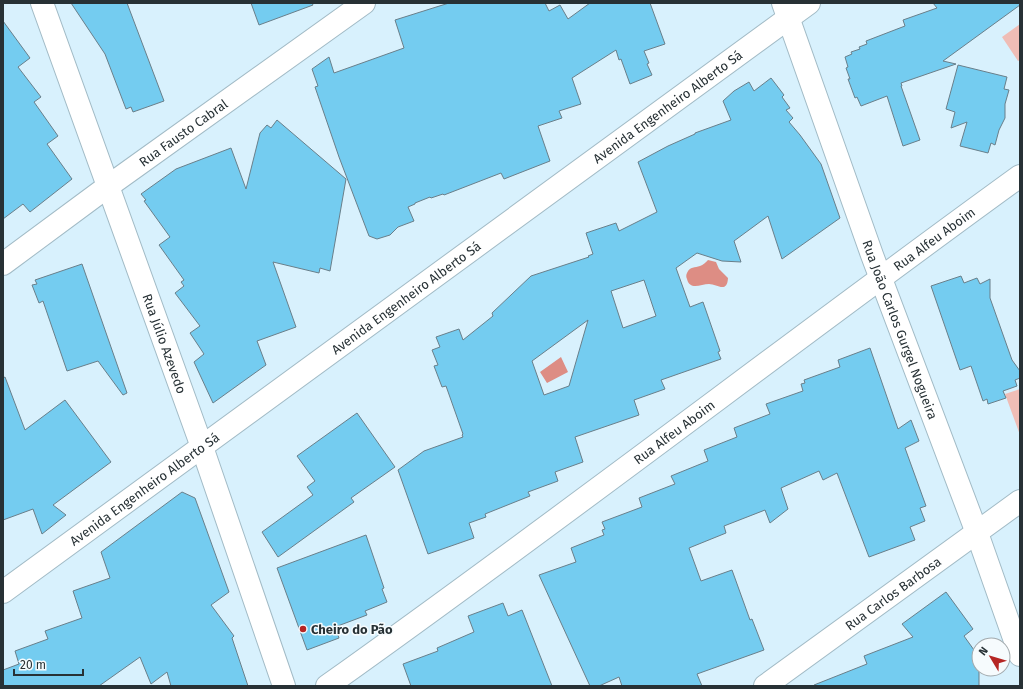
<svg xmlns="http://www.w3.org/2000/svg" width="1023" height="689" font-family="'Fira Sans',sans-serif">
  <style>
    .green { fill: #efbdb6 }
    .water { fill: #dd8d84 }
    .building { fill: #74ccf0; stroke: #697f8a; fill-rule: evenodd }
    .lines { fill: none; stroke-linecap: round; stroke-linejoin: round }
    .street-casing { stroke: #a2bbc6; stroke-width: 24 }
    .primary-casing { stroke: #a2bbc6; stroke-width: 24 }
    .street { stroke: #fff; stroke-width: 22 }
    .primary { stroke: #fff; stroke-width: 22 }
    .poi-dot { fill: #b52624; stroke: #f6fbfd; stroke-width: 1.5 }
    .labels { text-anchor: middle; stroke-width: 3; stroke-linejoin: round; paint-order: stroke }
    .street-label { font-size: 13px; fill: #273135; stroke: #f6fbfd }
    .poi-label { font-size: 13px; font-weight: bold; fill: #273135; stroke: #f6fbfd; text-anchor: start }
  </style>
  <rect width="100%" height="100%" fill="#d8f1fd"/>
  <path class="green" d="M1020 24V60L1018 61 1002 37Z
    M1020 389V435L1005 394Z"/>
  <path class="water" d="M708 260 716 262 719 269 728 278C727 294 717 284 709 284 701 284 690 291 687 279 686 277 686 275 687 273 690 266 695 268 700 266 703 265 706 262 708 260Z
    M561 357 568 372 547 383 540 372Z"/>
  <path class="building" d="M71 3H127L164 101 133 112 131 107 126 109 105 54Z
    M251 3H312L313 5 259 25Z
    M449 3H545L549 11 560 5 568 19 590 3H650L665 44 644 51 649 63 647 64 652 75 630 84 621 59 619 60 616 50 572 78 581 104 559 111 562 118 538 126 550 161 504 179 501 173 444 195 443 194 431 198 430 197 415 203V204L408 207 414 221 398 227 390 235 377 239 369 236 339 157 315 87 318 86 312 69 329 57 334 73 404 48 395 20Z
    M933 3H1020V5L943 61 956 64 901 83 902 86H901L920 140 903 146 887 96 861 106 857 97 855 98 848 79H850L846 68 848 67 845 57 852 54 851 52 860 49 859 47 867 44 866 41 905 26 903 20 937 8Z
    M3 21 30 58 18 67 41 97 34 102 58 136 47 144 72 179 30 212 23 204 3 219Z
    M958 65 1007 77 1004 89 1009 90 1005 104V118L999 130 995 145 991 143 988 153 960 146 967 122 951 128 955 112 946 109Z
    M771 78 784 95 782 97 790 108 786 110 793 118 789 122 800 135 821 164 840 218 782 259 768 216 734 241 741 262 722 261 697 253 676 268 690 307 703 302 720 351 718 352 721 359 661 380 665 389 634 400 639 415 575 437 583 462 555 472 558 481 528 492 530 496 485 514 486 517 469 523 474 538 428 554 398 470 424 451 463 437 462 435 463 434 446 386 442 387 434 366 438 365 432 350 440 347 436 337 459 329 463 340 493 316 492 313 531 276 589 257 588 256 593 254 586 233 616 223 619 231 657 212 638 162 668 146 695 134V133L731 120 723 101 734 91 749 82 754 91ZM644 280 656 316 623 328 611 291ZM588 320 569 386 544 395 532 361Z
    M277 120 346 179 330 271 320 268 319 273 273 262 296 327 257 341 266 365 213 403 194 362 204 354 190 333 200 326 175 293 184 286 181 282 184 280 159 245 170 237 144 201 146 200 141 194 176 169 231 148 246 189 260 133 267 125 271 128Z
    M82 264 127 393 123 395 98 361 67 371 43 301 39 303 32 285 37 284 35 280Z
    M961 276 964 283 977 278 980 284 990 279V298L1012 360 1020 371V378L1015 380 1017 386 1003 391 1006 398 988 404 987 399 983 401 971 366 960 370 931 286Z
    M870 348 898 429 911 420 919 441 905 448 926 506 920 508 925 521 910 527 915 540 869 557 837 473 823 480 819 471 781 488 788 509 770 523 765 510 724 526 726 533 689 548 701 581 732 570 750 620 752 619 764 650 697 674 702 686H622L619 677 599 686H590L539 575 576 562 571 548 604 535 602 530 605 529 602 522 642 507 639 498 675 484 671 476 708 461 704 450 737 437 734 428 770 414 766 404 803 391 801 384 805 383 804 380 840 367 838 360Z
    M5 377 25 430 65 400 111 462 53 505 66 515 42 534 33 509 3 520V378Z
    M357 413 395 467 351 498 354 502 278 557 262 532 313 495 307 487 315 481 297 456Z
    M182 492 195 498 229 592 211 605 234 636 232 638 248 686H171L167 672 151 684 140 657 99 686H3V670L19 664 15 651 48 639 45 631 82 618 73 591 110 578 101 552Z
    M366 535 384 588 382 589 387 602 365 611 367 615 335 627 339 638 307 650 277 568Z
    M946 592 973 629 964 636 979 657V686H815L814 685 867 664 864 656 913 637 902 624Z
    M503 603 508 616 522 610 552 686H411L403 664 438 651 437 648 474 632 468 616Z"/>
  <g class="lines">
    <defs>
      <g id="street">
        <path id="s1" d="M42 3 202 447 284 686"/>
        <path id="s2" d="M783 3 872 255 977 533 1020 655"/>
        <path id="s3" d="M3 264 107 187 364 3"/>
        <path id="s4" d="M327 686C561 520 788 344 1020 176"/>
        <path id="s5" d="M765 686 1020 501"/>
      </g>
      <g id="primary">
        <path id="s6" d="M3 592 809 3"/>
      </g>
    </defs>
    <use href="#street" class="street-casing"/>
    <use href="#primary" class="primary-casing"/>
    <use href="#street" class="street"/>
    <use href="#primary" class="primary"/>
  </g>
  <circle class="poi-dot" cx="303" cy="629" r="4"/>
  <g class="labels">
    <g class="street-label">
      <text dy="5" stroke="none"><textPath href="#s6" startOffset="823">Avenida Engenheiro Alberto Sá</textPath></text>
      <text dy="5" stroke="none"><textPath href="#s3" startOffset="223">Rua Fausto Cabral</textPath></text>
      <text dy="5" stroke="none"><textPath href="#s4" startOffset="754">Rua Alfeu Aboim</textPath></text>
      <text dy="5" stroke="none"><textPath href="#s6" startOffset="499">Avenida Engenheiro Alberto Sá</textPath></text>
      <text dy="5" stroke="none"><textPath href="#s2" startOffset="347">Rua João Carlos Gurgel Nogueira</textPath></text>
      <text dy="5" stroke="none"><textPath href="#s1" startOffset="362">Rua Júlio Azevedo</textPath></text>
      <text dy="5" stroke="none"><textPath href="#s4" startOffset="430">Rua Alfeu Aboim</textPath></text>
      <text dy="5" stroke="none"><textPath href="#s6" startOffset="175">Avenida Engenheiro Alberto Sá</textPath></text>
      <text dy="5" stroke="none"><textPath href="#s5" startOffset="158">Rua Carlos Barbosa</textPath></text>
    </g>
    <g class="poi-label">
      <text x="311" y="634">Cheiro do Pão</text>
    </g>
  </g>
  <rect width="1023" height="689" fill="none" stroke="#273135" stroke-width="8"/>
  <g transform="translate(991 657) rotate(308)"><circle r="19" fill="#f6fbfd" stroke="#a3aaad"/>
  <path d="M0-3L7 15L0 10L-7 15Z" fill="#b52624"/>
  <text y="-6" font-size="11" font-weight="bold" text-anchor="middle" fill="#273135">N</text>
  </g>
  <path d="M14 669v6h69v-6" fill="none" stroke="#273135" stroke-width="2"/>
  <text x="20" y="669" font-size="12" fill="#273135" stroke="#f6fbfd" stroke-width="3" paint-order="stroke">20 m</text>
</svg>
